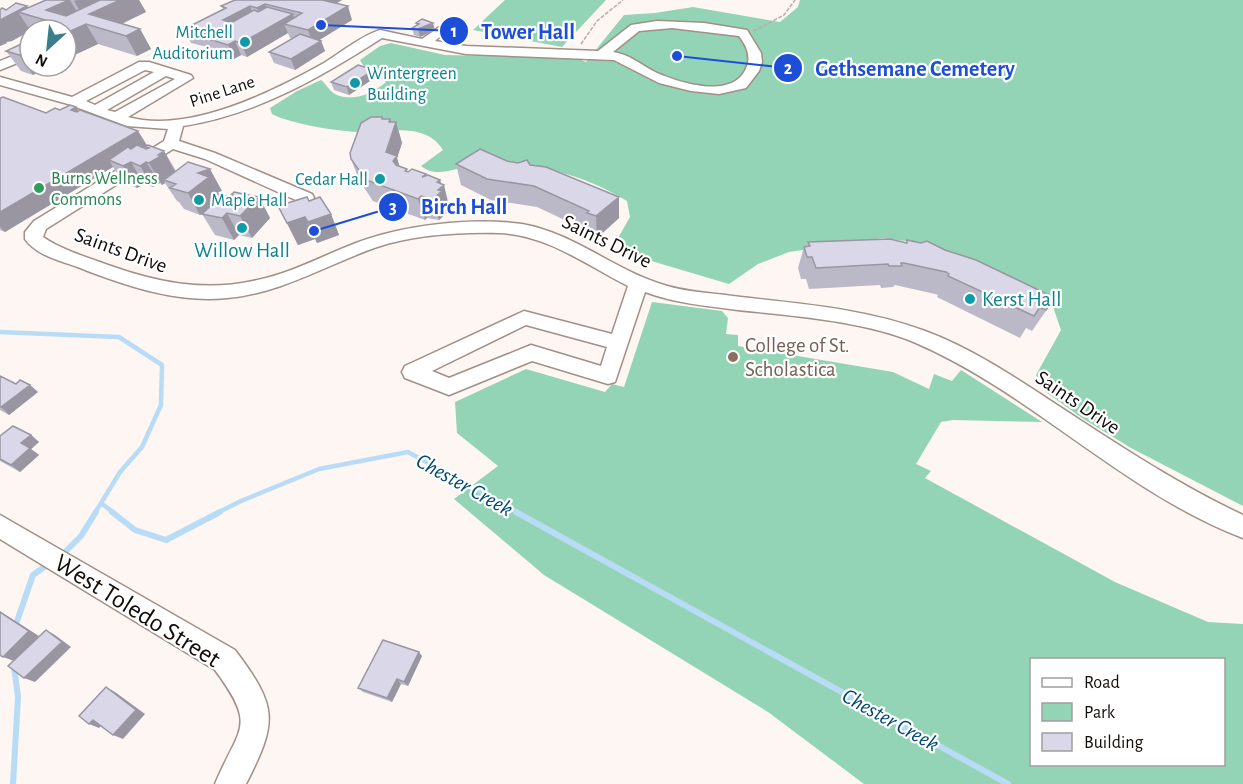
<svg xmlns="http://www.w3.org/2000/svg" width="1243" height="784" font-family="'Alegreya Sans',sans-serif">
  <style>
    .green { fill: #94d4b6; fill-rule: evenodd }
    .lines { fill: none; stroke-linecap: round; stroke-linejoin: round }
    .stream-far1 { stroke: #b8dbf6; stroke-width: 4.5 }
    .stream { stroke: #b8dbf6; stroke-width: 6 }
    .minor-casing { stroke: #a09087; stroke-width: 3 }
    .path { stroke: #b5aeab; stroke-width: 1.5; stroke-dasharray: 4 1.5; stroke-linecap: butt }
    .minor { fill: #fff; fill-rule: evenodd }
    .wall { fill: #bbb9c8 }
    .shaded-wall { fill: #9996a2 }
    .building { fill: #dad7e8; stroke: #9996a2; stroke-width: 1.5 }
    .culture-dot { fill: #0f9aa8; stroke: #fff; stroke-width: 2 }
    .leisure-dot { fill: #2e9e5b; stroke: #fff; stroke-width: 2 }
    .education-dot { fill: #8d6e63; stroke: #fff; stroke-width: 2 }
    .labels { text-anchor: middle; stroke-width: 4.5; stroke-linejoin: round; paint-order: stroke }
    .far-culture-label { font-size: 18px; fill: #0d838f; stroke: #fff; text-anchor: end }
    .far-street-label { font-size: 18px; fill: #130d0a; stroke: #fff }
    .far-leisure-label { font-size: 18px; fill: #27864d; stroke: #fff; text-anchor: start }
    .street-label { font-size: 21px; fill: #130d0a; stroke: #fff }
    .culture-label { font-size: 21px; fill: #0d838f; stroke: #fff }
    .education-label { font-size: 21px; fill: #785e54; stroke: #fff; text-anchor: start }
    .water-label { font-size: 22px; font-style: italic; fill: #004972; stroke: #fff }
    .near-street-label { font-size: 26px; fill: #130d0a; stroke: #fff }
    .leader { fill: none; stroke: #1d4ed8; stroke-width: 2 }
    .callout-dot { fill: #1d4ed8; stroke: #fff; stroke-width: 2 }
    .mark-label { font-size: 18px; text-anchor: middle; font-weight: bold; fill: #fff }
    .callout-label { font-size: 22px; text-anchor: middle; font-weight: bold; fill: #1d4ed8; stroke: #fff; stroke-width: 4.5; stroke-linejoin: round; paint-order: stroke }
  </style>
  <rect width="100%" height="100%" fill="#fdf6f2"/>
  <path class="green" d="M505 0H606L562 47 473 30Z
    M800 0H1243V506L1131 448 1082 418 1046 392 1036 375 1061 330 1052 304 1005 275 921 243 883 238 789 252 758 264 729 284 638 257 617 240 630 217 627 201C577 171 532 162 473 166 456 167 437 179 421 166L443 150C426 122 389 132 362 132 341 132 290 124 272 114L270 108 297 91 321 80C328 86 331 94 340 96 356 101 375 92 386 82L363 65 360 60 380 46 391 43 445 55 577 58 586 62 624 15 655 13 693 7 780 22 798 7Z
    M652 302 722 311 728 318 726 334 738 335V346L893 372 929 389 934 374 952 381 961 370 1042 422 953 420 941 422 916 464 931 471 925 478 1115 582 1208 622 1243 624V784H864L768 712 544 575 454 499 498 466 457 433 455 402 526 369 605 392 612 384 624 387ZM1032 660H1224V764H1032Z"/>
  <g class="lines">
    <path class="stream-far1" d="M0 332 119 337 162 365 161 405 142 447 120 472 95 513
      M101 503 114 513
      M217 513 241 501 319 469 408 452 519 513"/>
    <path class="stream" d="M112 512 135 530 166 540 220 512
      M516 512 1008 784
      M62 555 81 536 96 512
      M15 627 33 575 50 563
      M13 784 18 697 14 667"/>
    <defs>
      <path id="minor" d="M657 21 704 23 747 30 761 53 762 62 759 71 746 88 719 94 691 91 659 83 614 60 466 54 382 38C321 77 256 115 183 126L179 141 215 153 312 194 314 198 312 202H300L205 159 173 149 46 229 43 237C62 250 86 257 108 265 155 282 203 292 253 281 290 274 322 256 356 243 402 225 473 217 522 224 574 233 614 270 664 285 689 293 715 293 741 297 802 304 866 309 925 331 971 348 1013 376 1054 403 1116 443 1176 484 1243 515V538C1124 493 1032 393 916 343 865 321 794 316 738 310 706 306 675 303 645 292L615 382 608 384 532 361 449 395 405 378 402 372 405 366 524 311 612 334 628 286C586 265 548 235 499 233 460 232 414 235 377 247 326 265 282 293 227 298 178 303 130 287 85 270 67 262 37 257 25 239V232L34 221 164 141 168 129 127 126 68 104 0 85V77L72 97 139 62H149L191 75 193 78 128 117C189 134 272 92 324 63 340 53 363 35 380 30L422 39 441 26 447 30 435 41 466 46 598 51 631 25ZM672 28 739 36C746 45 751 55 747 66 735 101 679 83 655 72 641 65 629 54 613 52L639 31ZM145 70 154 72 95 105 86 101ZM166 76 175 79 115 112 107 110ZM526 325 607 347 601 366 531 345 449 378 432 371Z
        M30 49V58L0 70V61Z
        M0 515 235 650C278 707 278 721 246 784H215C239 726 258 728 215 670L0 539Z"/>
    </defs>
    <use href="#minor" class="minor-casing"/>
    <path class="path" d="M754 31 784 15 795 0
      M581 44 597 21 623 0"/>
    <use href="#minor" class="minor"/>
  </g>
  <path class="wall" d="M46 0H139L146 12 122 24 140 29 151 49 137 56 98 44 66 59V30H30L12 41 6 42 7 43 0 46V10H6L27 6 28 8Z
    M235 0H342L336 3 352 20 319 40 321 41 325 51 295 70 274 63 269 52 293 39 290 38 288 33 247 57 241 55 234 59 208 51 207 47 191 43 184 29 223 9 221 6Z
    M416 23 435 30 420 37 414 35 412 28 417 25Z
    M30 40 33 75 21 71 6 51Z
    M376 77 349 95 334 90 331 82Z
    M0 98 46 113 60 110 79 111 138 131 147 145 164 151 176 171 222 191 218 192 220 197H232L231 195 259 197 270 218 252 238 239 235 234 240 215 235 202 214 203 213 200 215 184 209 179 202 177 201 165 183 162 185 160 183 153 187 144 184 137 188 123 182 113 167 5 232 0 230Z
    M382 117 383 119 391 122H396L402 143 397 158 399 166 407 169 408 172 440 180 449 206 446 209 447 213 439 220 427 218 425 220 373 201 359 180 351 159Z
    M507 161 530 165 619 197V218L597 238 588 234V231L537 207 491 200 461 185 456 164Z
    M309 201 331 214 339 235 317 243 315 239 298 245 278 206Z
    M907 240 945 250 1052 302 1032 331 1026 328 1020 338 937 297 938 295 935 294 895 285 893 287 881 288 880 285 809 289 806 279H801L798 268 804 247H807L808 242H906Z
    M0 376 16 384 30 385 38 392 9 415 0 410Z
    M31 435 39 442 31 449 39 455 20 472 0 461V436Z
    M422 656 408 686 401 684 392 702 363 692 358 688Z"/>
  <path class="shaded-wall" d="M70 0 81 19 46 10Z
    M77 0H139L146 12 108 30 86 21 74 1Z
    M321 0H342L324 11Z
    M265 4 271 18 263 22 257 8Z
    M27 6 34 17 18 12 30 30V31L12 41 6 42 7 43 0 46V20Z
    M250 6 255 20 229 34 223 20Z
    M348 6 352 20 313 44 308 30Z
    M293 14 297 27 284 24 288 33 247 57 241 43Z
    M433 23 435 30 420 37 418 29Z
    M86 24 98 44 66 59V33Z
    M140 29 151 49 137 56 126 36Z
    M235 41 241 55 234 59 228 45Z
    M321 41 325 51 295 70 291 59Z
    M30 50V66H52L33 75 19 55Z
    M374 70 376 77 349 95 347 87Z
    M76 107 86 122 71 110Z
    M390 119 393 129 396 122 402 143 397 158 403 178 386 152Z
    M138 131 147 146 117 164 109 160 113 167 5 232 0 227V212Z
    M164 151 176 173 164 180 165 183 162 185 149 163 158 155Z
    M131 162 144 184 137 188 123 166Z
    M146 162 160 183 153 187 140 166Z
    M210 169 222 191 218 192 221 199 200 215 188 193 198 173Z
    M440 180 442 187 444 185 449 206 446 209 447 213 439 220 433 199 437 182Z
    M421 196 427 218 425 220 418 199Z
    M259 197 270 218 252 238 240 216Z
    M619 197V218L597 238 596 216Z
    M227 213 239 235 234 240 222 218Z
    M331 214 339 235 317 243 308 222Z
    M305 217 315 239 298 245 287 223Z
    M30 385 38 392 9 415 1 407Z
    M31 435 39 442 31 449 39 455 20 472 11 465 21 443Z
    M0 612 9 617 39 636 14 661 3 657Z
    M46 630 55 635 71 647 35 682 24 678Z
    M419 652 422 656 408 686 404 682Z
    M397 679 401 684 392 702 387 698Z
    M106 687 115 692 145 714 123 739 113 735Z
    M93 720 103 724 99 728 89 724Z"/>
  <path class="building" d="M46 0H69L46 10 66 16 100 0H120L89 14 140 29 126 36 86 24 66 33V30H51L62 25 18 12Z
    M235 0H322L348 6 308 30 284 24 302 13 265 4 257 8 250 6 223 20 231 23 254 10 258 12 267 7 293 14 241 43 235 41 228 45 202 37 206 34 184 29 226 8 221 6Z
    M16 3 27 6 0 20V10L2 8 6 10Z
    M422 19 433 23 418 29 412 28 419 24 416 23Z
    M300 34 321 41 291 59 269 52Z
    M30 40V50L19 55 6 51Z
    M358 65 374 70 347 87 331 82Z
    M3 97 46 113 55 108 60 110 70 105 76 107 71 110 77 112 80 110 138 131 0 212V98Z
    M371 117H382V119H390L389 122H396L386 152 397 156 393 161 396 165 407 169 405 171 408 172 412 169 426 174 422 177 428 175 440 180 437 182 444 185 438 190 442 191 433 199 421 196 418 199 366 180 351 159 350 153 361 123Z
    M137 145 146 149 149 148 144 146 148 145 164 151 158 155 161 156 149 163 146 162 140 166 131 162 123 166 109 160 128 147 131 149Z
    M480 149 507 161 518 163 527 160 530 165 546 167 619 197 596 216 587 213 589 211 534 186 487 179 456 164Z
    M188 162 210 169 198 173 209 177 188 193 170 188 176 184 164 180Z
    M234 192 259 197 240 216 227 213 222 218 202 214 222 195 235 198 237 196 231 195Z
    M307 197 309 201 320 197 331 214 308 222 305 217 287 223 278 206Z
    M890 239 907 243V240L921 243 927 241 945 250 976 260 1049 295 1046 299 1052 302 1046 310 1040 307 1034 316 948 276 949 274 946 272 904 263H901L902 266H889L888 264 816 268 812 257H807L804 247 810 246 808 242Z
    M0 376 16 384 20 380 30 385 1 407H0Z
    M13 426 31 435 21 443 30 448 11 465 0 459V436Z
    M0 612 29 631 3 657 0 655Z
    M46 630 62 642 24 678 8 666Z
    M383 640 419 652 404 682 397 679 387 698 358 688Z
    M106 687 136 710 113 735 93 720 89 724 79 716Z"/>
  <g class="culture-dot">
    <circle cx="245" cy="42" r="6"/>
    <circle cx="355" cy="83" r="6"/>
    <circle cx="380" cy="179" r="6"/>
    <circle cx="199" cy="200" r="6"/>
    <circle cx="242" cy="228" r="6"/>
    <circle cx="970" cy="299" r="6"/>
  </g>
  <circle class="leisure-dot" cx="39" cy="188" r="6"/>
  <circle class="education-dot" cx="733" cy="357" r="6"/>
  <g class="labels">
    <g class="far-culture-label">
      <text x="233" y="38">Mitchell<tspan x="233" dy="21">Auditorium</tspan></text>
      <text x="367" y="79" text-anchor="start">Wintergreen<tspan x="367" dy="21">Building</tspan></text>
      <text x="368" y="185">Cedar Hall</text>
      <text x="211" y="206" text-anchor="start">Maple Hall</text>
    </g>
    <g class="far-street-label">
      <text transform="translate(222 91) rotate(-18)" y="6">Pine Lane</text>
    </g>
    <g class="far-leisure-label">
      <text x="51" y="184">Burns Wellness<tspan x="51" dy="21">Commons</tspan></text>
    </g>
    <g class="street-label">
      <text transform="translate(607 241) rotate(26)" y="7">Saints Drive</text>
      <text transform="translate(121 250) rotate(20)" y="7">Saints Drive</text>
      <text transform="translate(1078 402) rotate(34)" y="7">Saints Drive</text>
    </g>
    <g class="culture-label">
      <text x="242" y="257">Willow Hall</text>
      <text x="982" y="306" text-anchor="start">Kerst Hall</text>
    </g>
    <g class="education-label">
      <text x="745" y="352">College of St.<tspan x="745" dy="24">Scholastica</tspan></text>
    </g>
    <g class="water-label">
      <text transform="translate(465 484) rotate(29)" y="8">Chester Creek</text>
      <text transform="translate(891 719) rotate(29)" y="8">Chester Creek</text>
    </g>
    <g class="near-street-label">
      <text transform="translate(138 610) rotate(32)" y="9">West Toledo Street</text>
    </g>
  </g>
  <path class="leader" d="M321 25L454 31M677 56L788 68M314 231L393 207"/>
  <g class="callout-dot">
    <circle cx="321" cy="25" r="6"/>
    <circle cx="677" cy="56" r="6"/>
    <circle cx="314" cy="231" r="6"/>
    <circle cx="454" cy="31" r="15"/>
    <circle cx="788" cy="68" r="15"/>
    <circle cx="393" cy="207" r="15"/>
  </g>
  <g class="mark-label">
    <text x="454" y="37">1</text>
    <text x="788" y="74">2</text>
    <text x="393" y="213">3</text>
  </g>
  <g class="callout-label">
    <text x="528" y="39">Tower Hall</text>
    <text x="915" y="76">Gethsemane Cemetery</text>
    <text x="464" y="214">Birch Hall</text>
  </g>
  <rect x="1030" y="658" width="195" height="108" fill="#ffffff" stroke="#a19e9d" stroke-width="1.5"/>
  <rect x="1042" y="678" width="30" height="9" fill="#ffffff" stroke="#a19e9d" stroke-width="1.5"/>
  <text x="1084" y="688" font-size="18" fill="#130d0a">Road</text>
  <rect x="1042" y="703" width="30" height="18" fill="#94d4b6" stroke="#a19e9d" stroke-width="1.5"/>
  <text x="1084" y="718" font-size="18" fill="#130d0a">Park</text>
  <rect x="1042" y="733" width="30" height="18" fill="#dad7e8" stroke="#a19e9d" stroke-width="1.5"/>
  <text x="1084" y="748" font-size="18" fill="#130d0a">Building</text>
  <g transform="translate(48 48) rotate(207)"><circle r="28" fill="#ffffff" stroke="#a19e9d" stroke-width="1.5"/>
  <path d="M0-4.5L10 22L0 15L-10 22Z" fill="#3a7d8d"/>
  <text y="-9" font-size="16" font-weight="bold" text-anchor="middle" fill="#130d0a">N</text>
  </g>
</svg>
